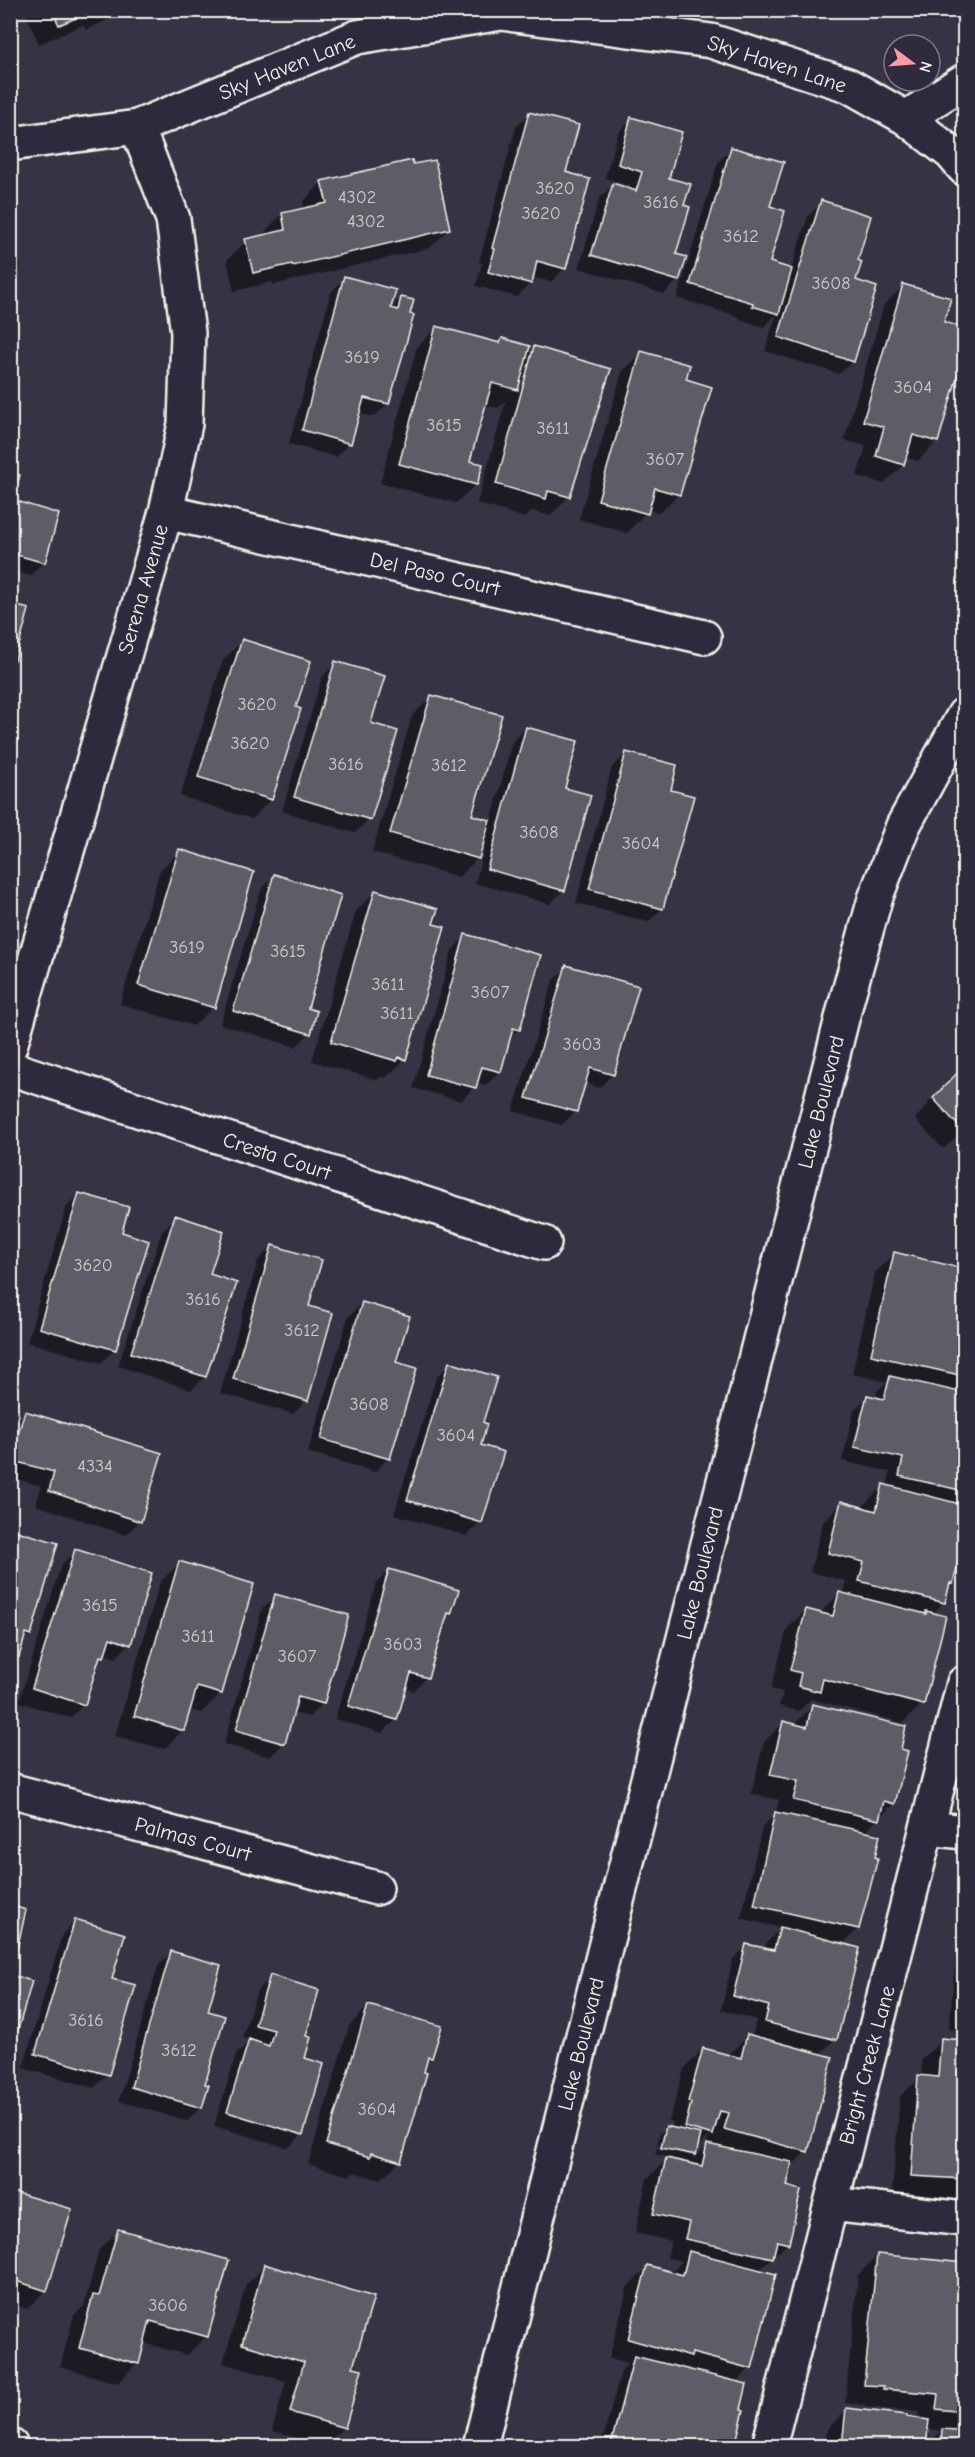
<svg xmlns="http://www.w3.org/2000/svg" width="975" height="2457" font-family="'Comic Neue',sans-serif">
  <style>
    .shadow { fill: #0007; fill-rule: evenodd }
    .building { fill: #5f5c67; stroke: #f4f1e8; stroke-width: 1.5 }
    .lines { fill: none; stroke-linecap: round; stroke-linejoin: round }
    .street-casing { stroke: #f4f1e8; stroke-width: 38 }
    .secondary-casing { stroke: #f4f1e8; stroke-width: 38 }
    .street { stroke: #2f2a3d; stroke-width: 33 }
    .secondary { stroke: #2f2a3d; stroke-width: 33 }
    .labels { text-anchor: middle; stroke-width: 4.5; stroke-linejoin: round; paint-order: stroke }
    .number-label { font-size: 18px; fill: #cfccc8 }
    .street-label { font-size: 21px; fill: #f4f1e8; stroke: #2f2a3d }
  </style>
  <rect width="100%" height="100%" fill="#373244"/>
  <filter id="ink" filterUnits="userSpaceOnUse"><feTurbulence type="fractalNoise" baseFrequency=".0167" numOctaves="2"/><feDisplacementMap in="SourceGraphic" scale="12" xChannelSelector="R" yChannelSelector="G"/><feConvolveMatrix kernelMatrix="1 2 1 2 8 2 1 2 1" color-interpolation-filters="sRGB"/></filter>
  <g filter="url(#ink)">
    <path class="shadow" d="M24 10H128L86 30 83 25 39 44Z
      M855 10H867L859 16Z
      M530 113 565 173V268L551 282 532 277 530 283 517 297 476 286 482 263 479 262 516 127Z
      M632 119 682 206 674 255 678 280 664 294 579 268 599 199 613 185 628 190 630 186 605 178 618 133Z
      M732 148 768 207V263L791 270 808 216 822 202 856 261 853 361 839 374 765 351 776 315 764 327 739 319 740 317 677 298 718 162Z
      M322 182 449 229 430 248 273 285 272 282 234 291 227 260 246 241 264 236 263 234 282 214 305 209 303 202Z
      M345 278 389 310 401 298 388 404 374 417 358 413 349 443 336 457 289 444 331 292Z
      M903 286 942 323 964 331 937 441 918 461 905 457 903 465 884 484 857 476 866 446 844 440 884 305Z
      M436 328 498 344 502 340 526 355 534 347 569 496 550 516 532 511 525 518 477 503 506 401 498 408 484 405 468 462 476 484 456 503 380 483 417 347Z
      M641 353 684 380 679 494 659 513 648 510 627 533 579 519 622 372Z
      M10 474 11 501 44 562 30 576 10 570Z
      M242 641 294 708 271 799 252 819 180 796 223 660Z
      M336 663 369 724V819L355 833 282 811 322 677Z
      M432 696 470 816 491 822 512 742 526 728 563 789 564 890 550 904 475 883 486 842 483 841 478 858 459 877 372 852 412 716Z
      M626 754 669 791 662 909 648 922 576 903 612 767Z
      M180 851 213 1007 194 1026 120 1004 160 870Z
      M274 876 306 1009 310 1033 296 1047 220 1024 261 890Z
      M375 892 432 925 405 1059 386 1078 380 1077 377 1080 312 1061 356 911Z
      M466 936 518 1029 509 1039 499 1072 486 1085 476 1083 474 1087 461 1101 413 1088 452 950Z
      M567 967 613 1074 599 1088 584 1083 576 1111 562 1125 513 1111 553 981Z
      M964 1068V1158L956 1149 962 1144 956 1137 943 1149 915 1119 928 1105 927 1104Z
      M79 1194 120 1233 115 1349 101 1363 27 1342 66 1208Z
      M176 1217 208 1275 205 1377 191 1390 118 1366 162 1231Z
      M272 1247 307 1307 331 1314 306 1401 293 1414 220 1393 258 1260Z
      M894 1254 964 1270V1500L959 1506 964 1507 961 1533 964 1534 952 1583 947 1588 944 1602 932 1614 922 1704 903 1723 811 1699 799 1711 779 1706 783 1692 771 1689 787 1629 806 1610 820 1613 840 1593 842 1594 846 1581 810 1572 823 1522 842 1503 863 1509 864 1505 883 1486 887 1487 890 1472 842 1461 854 1410 867 1397 875 1399 877 1391 887 1382 852 1374 875 1273Z
      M362 1303 394 1363 388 1458 375 1472 308 1452 348 1317Z
      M449 1364 481 1423V1522L467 1536 394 1514 436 1378Z
      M25 1413 140 1521 126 1535 36 1505 41 1486 10 1477V1430Z
      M10 1531 30 1634 22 1642 18 1656 10 1663Z
      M75 1551 129 1644 116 1658 103 1654 97 1662 84 1704 70 1718 19 1702 61 1565Z
      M180 1563 253 1585 220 1694 201 1713 189 1710 183 1730 164 1749 115 1736 160 1582Z
      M389 1570 449 1613 445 1618 427 1677 413 1691 405 1688 396 1720 382 1733 335 1719 376 1584ZM404 1669 420 1674V1677L403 1672Z
      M276 1596 347 1616 322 1704 309 1717 292 1713 284 1743 270 1757 224 1744 262 1609Z
      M813 1706 899 1750 894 1803 864 1833 858 1929 842 1945 835 2039 819 2055 807 2151 789 2168 785 2188 788 2243 758 2271 750 2368 736 2383 739 2410 742 2411 734 2446H601L621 2371 628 2363 609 2358 628 2286 648 2267 670 2273 682 2261 667 2258 671 2241 635 2233 647 2179 666 2160 688 2165 691 2162 655 2154 657 2148 692 2156V2153L657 2145 659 2134 666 2128 671 2129 673 2122 669 2121 684 2069 703 2049 728 2055 748 2036 752 2037 756 2020 721 2010 733 1959 747 1945 765 1950 766 1943 781 1928 741 1918 762 1827 776 1813 779 1800 751 1794 764 1742 783 1723 793 1725ZM709 2136 706 2147 694 2159 696 2150Z
      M964 1897V2031L949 2029 961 1900Z
      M75 1921 110 1980 108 2074 94 2088 23 2068 62 1935Z
      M172 1952 206 2012 204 2085 201 2107 187 2121 119 2101 158 1966Z
      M270 1977 304 2037 302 2134 288 2148 214 2126 236 2055 250 2040 242 2038 257 1991Z
      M368 2006 431 2058 425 2063 400 2161 380 2180 353 2172 349 2176 308 2164 349 2026Z
      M942 2040 964 2041V2199L892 2194 900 2096 921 2077 922 2059Z
      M10 2192 46 2290 27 2309 10 2304Z
      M118 2231 207 2336 187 2355 143 2343 137 2363 118 2383 60 2367 74 2315 84 2306 99 2250Z
      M877 2256 964 2264V2357L961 2396H964V2415L958 2422H964V2446H926L942 2431 927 2429 925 2446H825L827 2429 847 2410 918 2420 919 2412 865 2407 866 2405 845 2403 858 2275Z
      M265 2266 351 2368 344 2427 325 2446 272 2431 286 2381 223 2363 246 2285Z"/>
    <path class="building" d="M52 10H95L59 25Z
      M529 112 579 125 566 172 590 179 566 269 537 261 532 284 488 272 495 249 492 248Z
      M631 117 682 132 669 178 691 184 684 205 690 207 676 254 687 257 679 281 591 255 613 183 636 191 642 172 618 164Z
      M731 147 784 162 770 206 785 211 770 262 792 269 779 314 752 306 753 303 690 284Z
      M412 160 413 164 435 160 450 229 293 266 292 264 253 273 245 239 285 230 282 213 327 203 321 181Z
      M821 200 871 216 858 260 862 262 856 280 877 287 854 362 778 337Z
      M344 276 396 290 391 308 398 310 401 297 414 300 410 314 414 315 389 404 364 398 351 444 302 430Z
      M903 284 951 298 944 322 964 328 960 353 964 354 938 442 913 435 904 465 876 456 884 427 863 421Z
      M436 326 500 343 502 338 530 346 518 390 492 383 470 461 483 464 477 485 399 464Z
      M534 346 611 369 570 497 548 491 546 499 496 484Z
      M641 351 690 365 686 379 712 387 680 495 655 488 648 514 598 500Z
      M10 472 20 475 13 500 59 514 45 563 10 553Z
      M10 604 29 609 15 660 10 658Z
      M242 639 311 661 296 707 301 709 272 800 198 777Z
      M335 661 385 676 371 723 398 731 371 820 294 797Z
      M431 695 502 715 472 815 490 820 479 859 390 833Z
      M526 727 578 741 565 788 591 795 565 891 487 869Z
      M626 752 677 765 671 790 694 796 663 909 589 889Z
      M179 849 254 872 215 1008 138 985Z
      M274 874 341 895 308 1008 317 1011 311 1034 233 1011Z
      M375 890 438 909 433 924 445 927 406 1060 399 1057 397 1061 331 1042Z
      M465 934 541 955 520 1030 513 1028 501 1072 482 1067 476 1088 426 1075Z
      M566 965 639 986 614 1075 590 1068 577 1112 526 1098Z
      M964 1066V1130L963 1131 933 1098Z
      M79 1193 129 1207 122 1232 149 1241 116 1350 39 1328Z
      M175 1215 224 1231 210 1274 237 1283 206 1377 131 1353Z
      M272 1245 322 1260 309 1306 333 1313 308 1401 233 1379Z
      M894 1252 964 1269V1376L871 1355Z
      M362 1302 410 1316 396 1362 417 1368 390 1459 321 1439Z
      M449 1362 497 1377 483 1422 487 1424 481 1445 504 1452 482 1523 407 1500Z
      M890 1376 964 1393V1491L899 1476 903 1458 854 1447 867 1395 884 1399Z
      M25 1411 162 1453 141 1522 49 1491 54 1472 10 1460Z
      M883 1484 964 1505V1539L953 1584 950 1583 945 1603 859 1581 864 1562 828 1553 841 1501 876 1511Z
      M10 1529 58 1543 31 1635 26 1633 19 1657 10 1655Z
      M75 1549 152 1573 131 1645 110 1638 104 1657 100 1656 85 1705 32 1688Z
      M179 1561 254 1584 222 1694 197 1687 184 1731 134 1716Z
      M389 1569 459 1590 451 1614 448 1613 428 1678 411 1673 397 1720 348 1706Z
      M839 1592 926 1614V1611L946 1616 924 1705 823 1679 820 1692 798 1686 801 1673 790 1670 806 1609 833 1616Z
      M275 1594 349 1615 324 1704 298 1697 285 1744 236 1730Z
      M812 1704 906 1726 901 1749 908 1751 895 1804 884 1801 879 1820 793 1800 798 1781 770 1775 783 1721 807 1727Z
      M775 1812 880 1835 875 1857 878 1858 859 1929 754 1905Z
      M10 1905 26 1910 11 1975 32 1981 11 2054Z
      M75 1919 125 1934 112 1979 136 1985 109 2075 35 2054Z
      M780 1927 860 1948 837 2040 765 2022 769 2006 733 1996 746 1944 774 1950Z
      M171 1951 221 1965 208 2011 225 2016 205 2084 209 2085 202 2108 131 2087Z
      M270 1975 319 1990 306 2036 311 2037 305 2058 324 2064 303 2135 227 2112 249 2039 269 2046 274 2030 255 2025Z
      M368 2005 442 2026 432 2058 428 2057 424 2072 427 2073 401 2162 371 2153 370 2157 326 2144Z
      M747 2034 833 2057 808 2152 724 2129 729 2113 720 2111 713 2135 685 2127 691 2103 688 2102 703 2048 741 2058Z
      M941 2038 964 2040V2179L911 2176 918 2075 938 2077Z
      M666 2126 701 2134 696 2155 661 2148Z
      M707 2144 792 2162 787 2186 801 2190 789 2244 777 2241 773 2258 685 2239 689 2222 653 2214 666 2158 702 2166Z
      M10 2191 72 2209 47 2291 10 2279Z
      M118 2229 229 2260 208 2337 150 2321 139 2364 79 2348 93 2295 99 2296Z
      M689 2251 776 2274 752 2369 692 2353 691 2357 628 2339 647 2265 683 2275Z
      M877 2254 964 2263V2372L962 2394H964V2412L936 2409 938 2394 883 2389 884 2386 864 2385Z
      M264 2264 374 2297 353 2367 362 2369 345 2428 290 2412 304 2362 242 2344Z
      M634 2356 747 2384 741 2409 744 2410 735 2446H622L611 2444Z
      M846 2408 907 2415V2417L929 2420 926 2446H842Z
      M958 2420 964 2421V2446H941L942 2429 957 2430Z"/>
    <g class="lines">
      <defs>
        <path id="street" d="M906 118 964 81
          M10 144 137 127 357 37 501 13 711 41 848 85 906 118 951 153 964 168
          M166 512 704 637
          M10 1046 166 512 185 424 188 333 173 219 137 127
          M10 1068 544 1243
          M10 1790 376 1888
          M928 1828 964 1832
          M831 2204 964 2219
          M10 2446H11
          M769 2446 964 1683"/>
        <path id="secondary" d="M480 2446 607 1940 847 999 875 899 903 826 964 715"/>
      </defs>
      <use href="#street" class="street-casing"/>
      <use href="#secondary" class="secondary-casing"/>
      <use href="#street" class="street"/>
      <use href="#secondary" class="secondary"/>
    </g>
  </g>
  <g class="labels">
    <g class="number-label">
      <text x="555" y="194">3620</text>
      <text x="357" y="203">4302</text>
      <text x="661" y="208">3616</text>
      <text x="541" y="219">3620</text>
      <text x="366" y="227">4302</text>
      <text x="741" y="242">3612</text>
      <text x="831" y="289">3608</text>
      <text x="362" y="363">3619</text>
      <text x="913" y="393">3604</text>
      <text x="444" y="431">3615</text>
      <text x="553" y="434">3611</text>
      <text x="665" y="465">3607</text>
      <text x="257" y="710">3620</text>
      <text x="250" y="749">3620</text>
      <text x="346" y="770">3616</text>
      <text x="449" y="771">3612</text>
      <text x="539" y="838">3608</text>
      <text x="641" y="849">3604</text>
      <text x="187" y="953">3619</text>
      <text x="288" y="957">3615</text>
      <text x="388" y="990">3611</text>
      <text x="490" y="998">3607</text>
      <text x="397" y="1019">3611</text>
      <text x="582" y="1050">3603</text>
      <text x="93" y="1271">3620</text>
      <text x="203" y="1305">3616</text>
      <text x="302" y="1336">3612</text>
      <text x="369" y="1410">3608</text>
      <text x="456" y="1441">3604</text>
      <text x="95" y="1472">4334</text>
      <text x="100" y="1611">3615</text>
      <text x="198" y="1642">3611</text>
      <text x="403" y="1650">3603</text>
      <text x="297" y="1662">3607</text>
      <text x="86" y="2026">3616</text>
      <text x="179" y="2056">3612</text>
      <text x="377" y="2115">3604</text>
      <text x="168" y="2311">3606</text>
    </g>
    <g class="street-label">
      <text transform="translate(777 64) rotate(18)" y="7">Sky Haven Lane</text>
      <text transform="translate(287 67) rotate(-22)" y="7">Sky Haven Lane</text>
      <text transform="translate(435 574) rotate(13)" y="7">Del Paso Court</text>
      <text transform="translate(143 589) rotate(-74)" y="7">Serena Avenue</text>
      <text transform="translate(821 1102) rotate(-76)" y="7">Lake Boulevard</text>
      <text transform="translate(277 1156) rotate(18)" y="7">Cresta Court</text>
      <text transform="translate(700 1573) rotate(-76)" y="7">Lake Boulevard</text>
      <text transform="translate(193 1839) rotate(15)" y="7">Palmas Court</text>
      <text transform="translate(581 2044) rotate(-76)" y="7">Lake Boulevard</text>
      <text transform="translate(867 2065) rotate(-75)" y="7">Bright Creek Lane</text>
    </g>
  </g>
  <rect width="975" height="2457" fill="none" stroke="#2f2a3d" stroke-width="36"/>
  <rect x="18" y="18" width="939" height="2421" fill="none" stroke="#f4f1e8" stroke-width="2" filter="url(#ink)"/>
  <g transform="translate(912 63) rotate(106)"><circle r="28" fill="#2f2a3d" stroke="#7e7a81" stroke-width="1.5"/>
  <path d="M0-4.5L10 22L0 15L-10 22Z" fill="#ff9aa2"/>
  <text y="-9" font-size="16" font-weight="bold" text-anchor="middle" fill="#f4f1e8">N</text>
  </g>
</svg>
